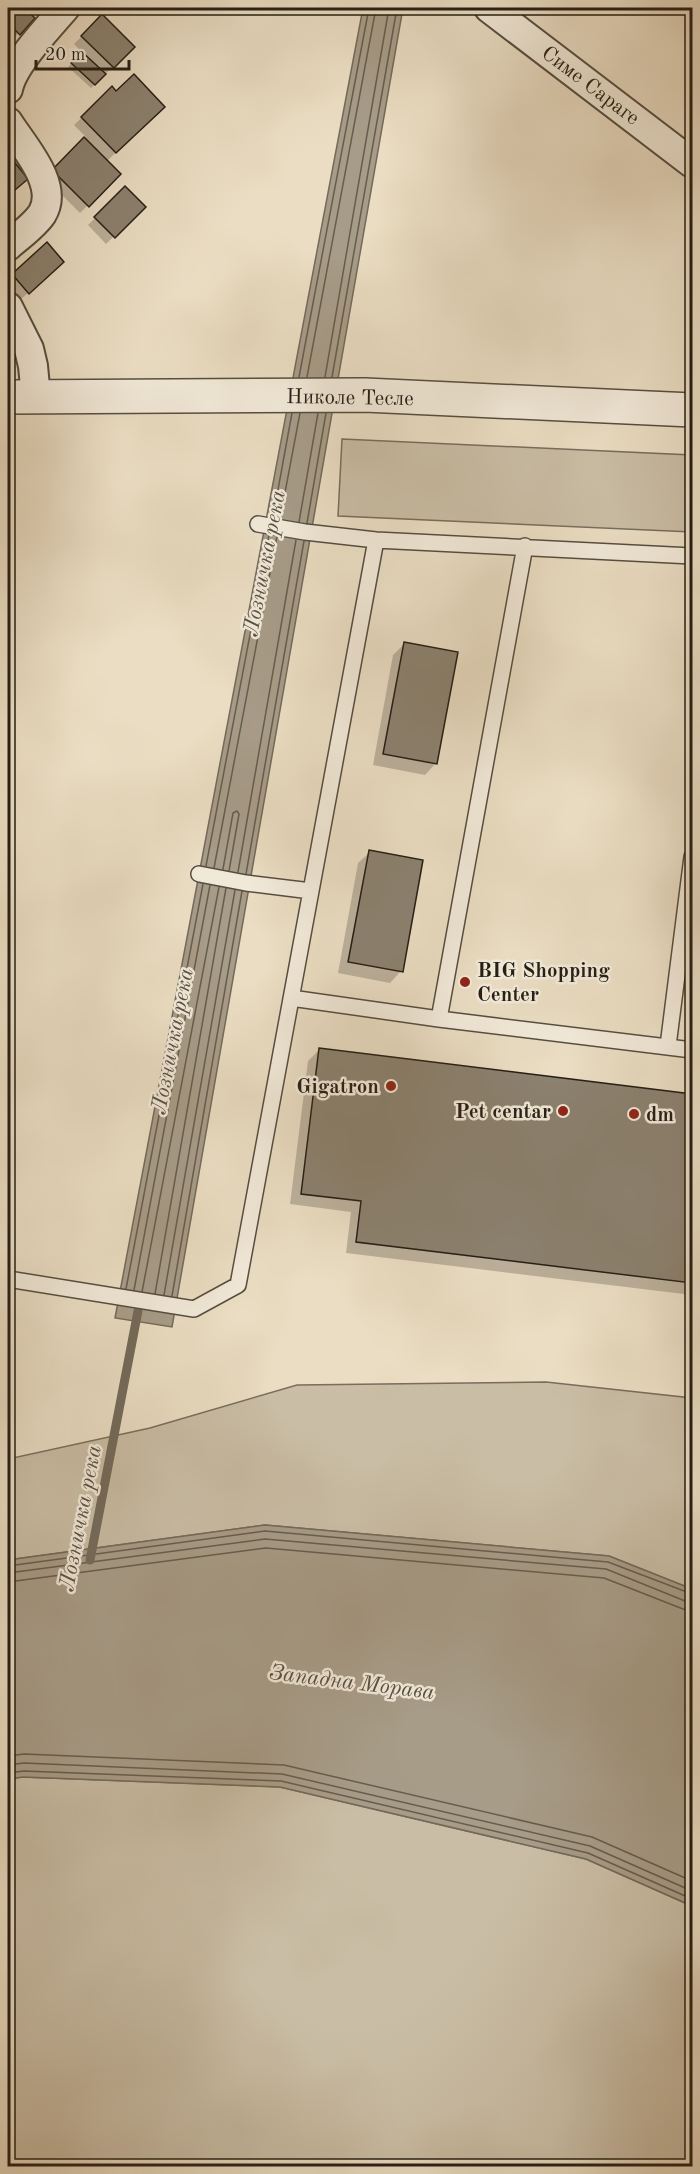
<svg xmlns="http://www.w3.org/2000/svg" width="700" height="2174" font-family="'Old Standard TT',serif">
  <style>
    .green { fill: #c9bda5; stroke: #776e5d; stroke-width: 1.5 }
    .water { fill: #a79c88; stroke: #736a5a; stroke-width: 1.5 }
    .shadow { fill: #0003 }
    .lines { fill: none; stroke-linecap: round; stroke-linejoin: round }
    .shore { stroke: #665d4e; stroke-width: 1.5 }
    .stream { stroke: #736a5a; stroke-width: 9 }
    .building { fill: #8b816f; stroke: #251e15; stroke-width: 1.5 }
    .service-casing { stroke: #564e40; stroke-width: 18 }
    .minor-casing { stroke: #564e40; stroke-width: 32 }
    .tertiary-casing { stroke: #564e40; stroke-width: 36 }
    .service { stroke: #f1e9d8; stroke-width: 15 }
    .minor { stroke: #f1e9d8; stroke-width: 28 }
    .tertiary { stroke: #f1e9d8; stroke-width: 33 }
    .poi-dot { fill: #8f2418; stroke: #f1e9d8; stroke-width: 2 }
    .labels { text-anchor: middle; stroke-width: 5; stroke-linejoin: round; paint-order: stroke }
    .street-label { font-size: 21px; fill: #251e15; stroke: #f1e9d8 }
    .poi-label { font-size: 21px; font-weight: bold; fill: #251e15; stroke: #f1e9d8; text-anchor: start }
    .water-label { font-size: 22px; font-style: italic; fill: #595043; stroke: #f1e9d8 }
  </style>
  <rect width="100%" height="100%" fill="#eaddc3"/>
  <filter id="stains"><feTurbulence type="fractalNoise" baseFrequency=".00333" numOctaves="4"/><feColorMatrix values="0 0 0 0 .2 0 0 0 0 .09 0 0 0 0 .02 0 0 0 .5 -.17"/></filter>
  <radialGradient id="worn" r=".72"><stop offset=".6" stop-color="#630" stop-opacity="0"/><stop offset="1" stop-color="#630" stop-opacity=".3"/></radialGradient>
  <path class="green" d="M342 439 692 455V532L338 516Z
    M546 1382 692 1398V1589L609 1556 265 1525 8 1560V1459L150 1428 297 1385Z
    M23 1777 280 1787 586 1859 692 1906V2166H8V1779Z"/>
  <path class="water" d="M363 8H403L172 1327 115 1318Z
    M265 1525 609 1556 692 1589V1906L586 1859 280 1787 23 1777 8 1779V1560Z"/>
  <path class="shadow" d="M8 8H22L33 18 15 37 8 30Z
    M102 16 133 47 91 88 68 67 82 52 74 44Z
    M112 88 116 93 163 107 106 162 119 174 80 213 45 178 86 137 74 125Z
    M8 156 26 179 8 196Z
    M125 189 144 207 106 244 88 225Z
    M46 245 54 270 20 300 8 286V280Z
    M405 643 436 763 425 775 373 765 393 655Z
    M370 852 401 971 390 983 338 973 358 863Z
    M319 1050 692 1096V1295L346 1253 351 1212 290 1204 308 1061Z"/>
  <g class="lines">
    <path class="shore" d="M299 377 369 8
      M307 377 376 8
      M325 377 389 8
      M332 377 397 8
      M273 517 292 413
      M280 519 300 413
      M299 522 318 413
      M307 523 326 413
      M206 866 269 535
      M214 868 277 536
      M223 869 233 813 237 811 239 814 229 871
      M238 872 296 540
      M246 874 304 541
      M126 1289 203 884
      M134 1290 210 885
      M142 1292 219 887
      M155 1294 226 888
      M164 1295 235 890
      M172 1296 242 891
      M8 1566 265 1531 608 1562 692 1594
      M8 1573 265 1539 606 1569 685 1601 692 1602
      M8 1582 266 1548 604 1578 683 1609 692 1611
      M8 1756 24 1754 284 1765 592 1837 692 1881
      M8 1765 24 1763 282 1774 590 1846 692 1891
      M8 1773 24 1771 281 1781 588 1853 692 1899"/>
    <path class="stream" d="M90 1560 138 1311"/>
  </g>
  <path class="building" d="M8 8H24L35 18 20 35 8 23Z
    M102 14 135 47 114 68 81 36Z
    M81 51 106 74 95 85 71 63Z
    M134 74 165 107 116 153 81 117 112 86 116 91Z
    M84 137 121 174 89 207 52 170Z
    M8 154 28 179 8 196Z
    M125 186 146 207 115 238 94 217Z
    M47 242 64 262 29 294 12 274Z
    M404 642 458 652 437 764 383 754Z
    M369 850 423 860 403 972 348 962Z
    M319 1048 692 1094V1283L356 1242 361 1201 301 1194Z"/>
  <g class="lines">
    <defs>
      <path id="service" d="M258 524 305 532 376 540 692 556
        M199 874 246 883 311 891
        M291 998 439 1019 692 1050
        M439 1019 525 546
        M668 1046 692 857
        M8 1279 194 1309 238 1285 376 540"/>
      <path id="minor" d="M489 8 692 163
        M8 89C13 64 48 28 65 8
        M8 122C23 146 60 185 42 214 34 226 18 237 8 246
        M8 307 29 349 33 366 36 397"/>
      <path id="tertiary" d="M8 397 365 395 692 410"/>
    </defs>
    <use href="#service" class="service-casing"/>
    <use href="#minor" class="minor-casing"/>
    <use href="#tertiary" class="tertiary-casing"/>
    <use href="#service" class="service"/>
    <use href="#minor" class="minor"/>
    <use href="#tertiary" class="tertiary"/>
  </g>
  <g class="poi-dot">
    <circle cx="465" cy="982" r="6"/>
    <circle cx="391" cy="1086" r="6"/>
    <circle cx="563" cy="1111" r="6"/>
    <circle cx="634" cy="1114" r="6"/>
  </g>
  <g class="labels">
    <g class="street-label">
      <text transform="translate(591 85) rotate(37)" y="7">Симе Сараге</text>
      <text transform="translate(350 397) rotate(1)" y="7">Николе Тесле</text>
    </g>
    <g class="poi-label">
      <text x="477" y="977">BIG Shopping<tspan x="477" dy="24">Center</tspan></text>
      <text x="379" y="1093" text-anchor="end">Gigatron</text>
      <text x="551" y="1118" text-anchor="end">Pet centar</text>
      <text x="646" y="1121">dm</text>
    </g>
    <g class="water-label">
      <text transform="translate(263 563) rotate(-79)" y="8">Лозничка река</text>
      <text transform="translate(171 1041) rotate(-79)" y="8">Лозничка река</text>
      <text transform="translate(79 1518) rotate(-79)" y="8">Лозничка река</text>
      <text transform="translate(352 1681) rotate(7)" y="8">Западна Морава</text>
    </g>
  </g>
  <rect width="700" height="2174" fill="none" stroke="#eaddc3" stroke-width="30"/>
  <rect x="9" y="9" width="682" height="2156" fill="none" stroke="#251e15" stroke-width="3"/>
  <rect x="15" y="15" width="670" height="2144" fill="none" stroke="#251e15" stroke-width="1.5"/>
  <path d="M36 60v9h93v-9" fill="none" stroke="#251e15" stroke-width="3"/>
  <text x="45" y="60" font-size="18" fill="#251e15" stroke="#f1e9d8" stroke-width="4.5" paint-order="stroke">20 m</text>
  <rect width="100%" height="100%" filter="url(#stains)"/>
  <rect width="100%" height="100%" fill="url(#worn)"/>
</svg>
